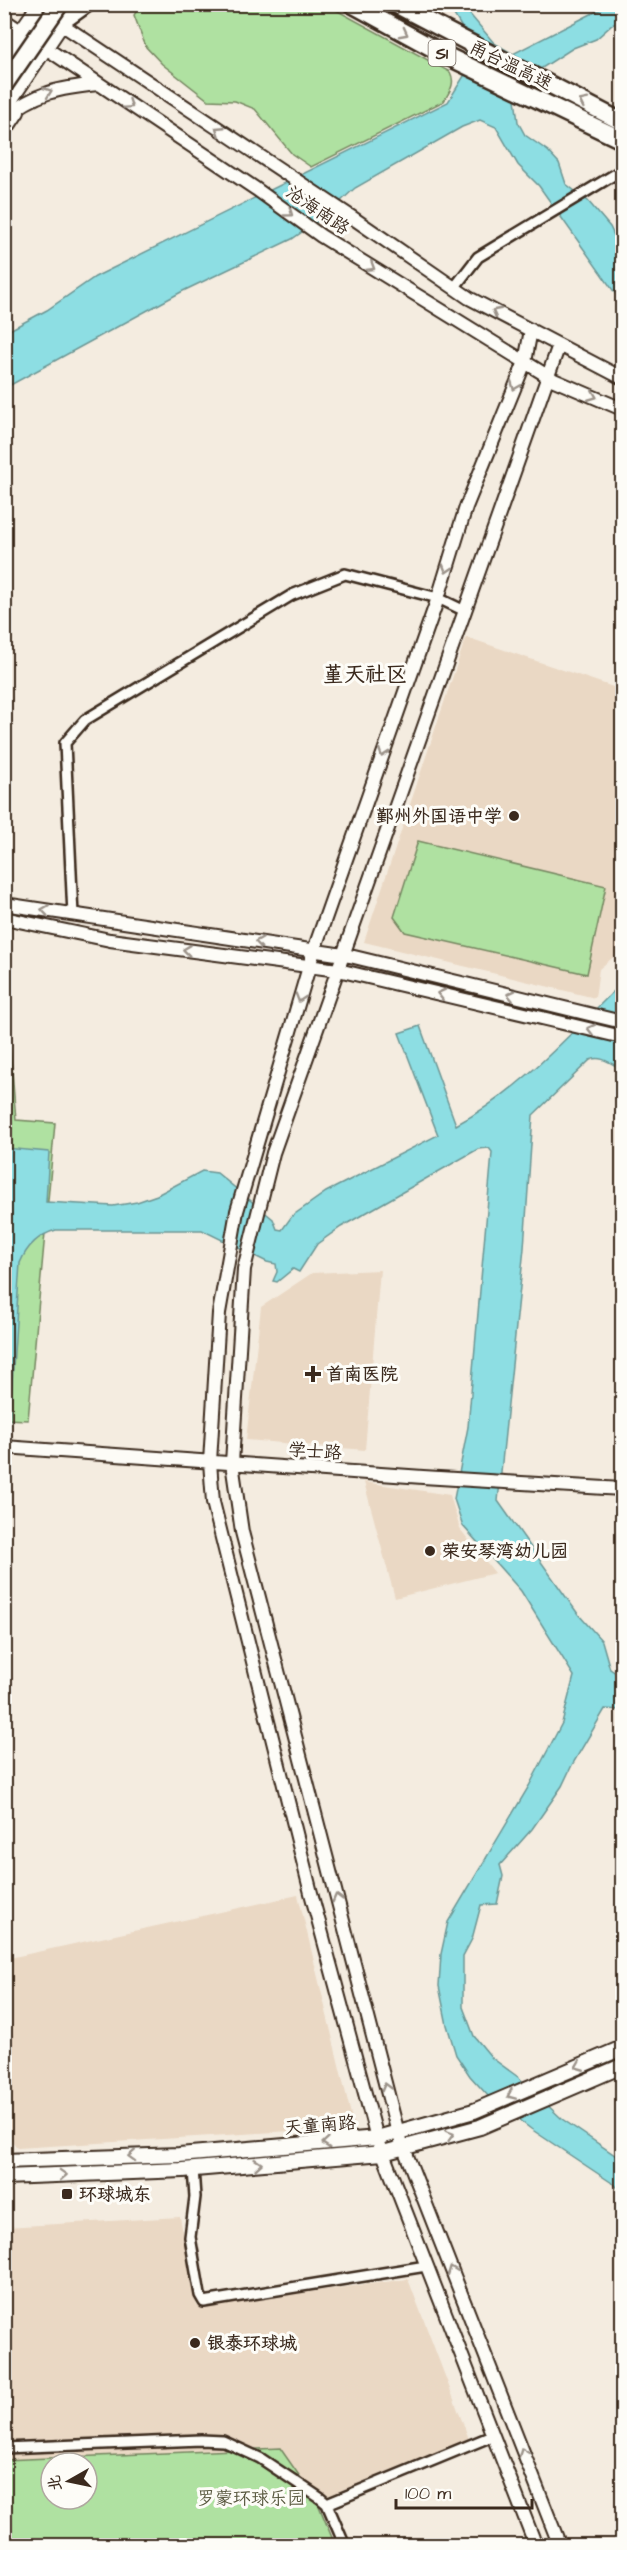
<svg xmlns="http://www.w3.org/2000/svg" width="627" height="2550" font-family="'Architects Daughter','LXGW WenKai TC',sans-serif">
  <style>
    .built { fill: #ead8c4 }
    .green { fill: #afe1a1; stroke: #758660; stroke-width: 1.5; fill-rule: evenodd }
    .water { fill: #8ddee3; stroke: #6c9694; stroke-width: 1.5 }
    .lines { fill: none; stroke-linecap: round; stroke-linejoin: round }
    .street-casing { stroke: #3b2a1e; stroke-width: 14 }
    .secondary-casing { stroke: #3b2a1e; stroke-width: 16 }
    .primary-casing { stroke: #3b2a1e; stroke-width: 18 }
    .highway-casing { stroke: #3b2a1e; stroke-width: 21 }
    .street { stroke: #fdfcf7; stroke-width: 9 }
    .secondary { stroke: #fdfcf7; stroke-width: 12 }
    .primary { stroke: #fdfcf7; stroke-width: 14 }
    .highway { stroke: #fdfcf7; stroke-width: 16 }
    .highway-bridge-casing { stroke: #3b2a1e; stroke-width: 21; stroke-linecap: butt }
    .highway-bridge { stroke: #fdfcf7; stroke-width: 16 }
    .oneway { stroke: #9c938a }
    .poi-dot { fill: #3b2a1e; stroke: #fdfcf7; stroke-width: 2 }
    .labels { text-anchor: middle; stroke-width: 6; stroke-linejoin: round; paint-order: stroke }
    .shield { fill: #fdfcf7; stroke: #75695f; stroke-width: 1.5 }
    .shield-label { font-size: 16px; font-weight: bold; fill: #3b2a1e }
    .street-label { font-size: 18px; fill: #3b2a1e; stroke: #fdfcf7 }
    .poi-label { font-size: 18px; font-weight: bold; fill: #3b2a1e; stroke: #fdfcf7; text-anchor: start }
    .park-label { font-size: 18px; fill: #58583f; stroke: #fdfcf7 }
    .quarter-label { font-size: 21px; font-weight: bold; fill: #3b2a1e; stroke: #fdfcf7 }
  </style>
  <rect width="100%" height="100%" fill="#f4ece0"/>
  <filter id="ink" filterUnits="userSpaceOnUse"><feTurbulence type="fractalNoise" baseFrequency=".0167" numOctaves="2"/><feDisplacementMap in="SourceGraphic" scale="12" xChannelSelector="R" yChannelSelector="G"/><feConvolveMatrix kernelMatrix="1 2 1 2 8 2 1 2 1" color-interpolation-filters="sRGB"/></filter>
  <g filter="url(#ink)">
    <path class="built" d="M466 637 622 690V950L599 969 595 998 364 942Z
      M380 1270 365 1450 246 1440 261 1307 312 1273Z
      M364 1482 450 1495 460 1529 495 1573 395 1598Z
      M298 1895 354 2127 18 2148 5 2134V1959Z
      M180 2217 197 2306 408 2279 469 2439 317 2501 280 2448 5 2460V2227Z"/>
    <path class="green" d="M141 4 327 5 450 72C456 83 450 91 444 101L311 167 292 154 255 109 235 101 208 100 162 64 146 47 134 15Z
      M418 841 606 886 587 974 405 932 394 917Z
      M4 974 16 1120 55 1123 28 1420 5 1419Z
      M280 2448 317 2501 335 2545H5L4 2460ZM51 2463H87V2499H51Z"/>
    <path class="water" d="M448 5H462L494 43 513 54 599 10 606 5H622V20L612 25 596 39 573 48 534 73 515 99 518 122 525 135 548 151 559 163 566 184 588 201 610 227 622 252V303L539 186 518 165 496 127 480 120 462 127 355 188 325 216 292 239 183 291 5 388 4 333 47 310 95 277 448 102 464 76 467 36Z
      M614 991H622V1069C611 1064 602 1055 590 1060L533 1115 524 1248 498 1501 578 1614 602 1641 610 1669 622 1677V1710L605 1709 572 1765 562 1786 532 1829 500 1865 503 1876 497 1904 481 1905 472 1939 463 1956V2007L474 2036 492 2058 518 2077 562 2119 622 2160V2192L615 2185 531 2129 489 2097 470 2076 456 2055 447 2025 439 1986 441 1954 448 1922 529 1786 562 1723 574 1676 521 1591 463 1526 454 1499 468 1427 491 1165 492 1152 489 1148 478 1149 341 1227 317 1244 299 1272 293 1269 277 1282 273 1281 277 1272 276 1264 267 1262 202 1230H56C38 1235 27 1246 20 1263L5 1487V1148L49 1152 46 1202 113 1206 137 1202 157 1195 202 1171 217 1173 273 1219 277 1229 282 1230 292 1216 326 1192 438 1135 399 1033 420 1026 456 1125C518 1092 564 1040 614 991Z
      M622 2367V2457L619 2442Z"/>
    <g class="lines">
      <defs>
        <path id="street" d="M64 24 92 4
          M454 288 478 257 622 170
          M73 915 65 743 85 720 292 595 345 574 438 598 465 611
          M193 2169 195 2197 190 2237 200 2295 204 2302 426 2266
          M4 2448 201 2440 223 2441 260 2458 320 2498 327 2504 345 2546
          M327 2504 492 2436"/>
        <path id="secondary" d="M31 4 353 218 469 298 622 378
          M4 20 256 189 321 236 554 380 622 409
          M4 118C36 92 59 88 99 84
          M4 133 18 112
          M531 330 525 362 466 507 438 598 314 950 237 1211 219 1313 210 1462 213 1502 311 1893 377 2138 536 2546
          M559 345 273 1153 244 1269 232 1463 242 1532 398 2133 560 2546
          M4 904 350 956 622 1022
          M4 918 110 940 338 970 622 1037
          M4 1447 423 1477 622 1489"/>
        <path id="primary" d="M4 56 40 4
          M4 109 75 4
          M4 2161 179 2155 377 2138 474 2111 622 2048
          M4 2177 183 2170 383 2153 480 2127 622 2066"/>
        <path id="highway" d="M352 4 447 56 622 140
          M395 4 622 122"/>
      </defs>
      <use href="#street" class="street-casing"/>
      <use href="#secondary" class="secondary-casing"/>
      <use href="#primary" class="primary-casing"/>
      <use href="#highway" class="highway-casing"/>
      <use href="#street" class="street"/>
      <use href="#secondary" class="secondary"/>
      <use href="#primary" class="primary"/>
      <use href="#highway" class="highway"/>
      <defs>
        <path id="highway-bridge" d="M4 85 59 5"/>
      </defs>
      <use href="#highway-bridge" class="highway-bridge-casing"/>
      <use href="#highway-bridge" class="highway-bridge"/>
    </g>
    <defs><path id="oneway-chevron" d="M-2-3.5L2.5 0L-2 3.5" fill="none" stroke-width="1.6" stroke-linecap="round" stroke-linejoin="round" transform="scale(1.5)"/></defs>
    <g class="oneway">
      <use href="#oneway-chevron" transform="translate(404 33) rotate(28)"/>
      <use href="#oneway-chevron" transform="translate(48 92) rotate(-20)"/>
      <use href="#oneway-chevron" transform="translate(583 102) rotate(-154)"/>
      <use href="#oneway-chevron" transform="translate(129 105) rotate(34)"/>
      <use href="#oneway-chevron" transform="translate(219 130) rotate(-147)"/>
      <use href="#oneway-chevron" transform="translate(289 213) rotate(36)"/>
      <use href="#oneway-chevron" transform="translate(371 267) rotate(32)"/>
      <use href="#oneway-chevron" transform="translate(496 312) rotate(-152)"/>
      <use href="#oneway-chevron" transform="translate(515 386) rotate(112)"/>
      <use href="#oneway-chevron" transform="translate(593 396) rotate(22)"/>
      <use href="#oneway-chevron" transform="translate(447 569) rotate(107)"/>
      <use href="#oneway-chevron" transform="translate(383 753) rotate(109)"/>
      <use href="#oneway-chevron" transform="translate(45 910) rotate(-172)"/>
      <use href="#oneway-chevron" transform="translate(259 942) rotate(-172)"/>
      <use href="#oneway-chevron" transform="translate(187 950) rotate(-173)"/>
      <use href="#oneway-chevron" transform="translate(441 994) rotate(-167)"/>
      <use href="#oneway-chevron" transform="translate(511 995) rotate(-167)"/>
      <use href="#oneway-chevron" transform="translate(300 998) rotate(107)"/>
      <use href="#oneway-chevron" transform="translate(591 1029) rotate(-166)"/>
      <use href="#oneway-chevron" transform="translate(337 1898) rotate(-105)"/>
      <use href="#oneway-chevron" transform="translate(579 2066) rotate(158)"/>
      <use href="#oneway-chevron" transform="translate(386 2087) rotate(-105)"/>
      <use href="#oneway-chevron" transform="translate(511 2095) rotate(156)"/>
      <use href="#oneway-chevron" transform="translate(450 2135) rotate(-16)"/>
      <use href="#oneway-chevron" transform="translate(326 2143) rotate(175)"/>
      <use href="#oneway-chevron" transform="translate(132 2156) rotate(178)"/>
      <use href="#oneway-chevron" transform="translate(258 2164) rotate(-5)"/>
      <use href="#oneway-chevron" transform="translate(63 2175) rotate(-2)"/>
      <use href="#oneway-chevron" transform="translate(452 2270) rotate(-111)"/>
      <use href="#oneway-chevron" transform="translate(523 2452) rotate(-111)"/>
    </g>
  </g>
  <g class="poi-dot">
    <circle cx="514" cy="816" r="6"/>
    <path d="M310 1365h6v6h6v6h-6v6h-6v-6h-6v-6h6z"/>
    <circle cx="430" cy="1551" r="6"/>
    <rect x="61" y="2188" width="12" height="12" rx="3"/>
    <circle cx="195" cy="2343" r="6"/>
  </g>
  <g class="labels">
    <rect class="shield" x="428.5" y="40" width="27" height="26" rx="4.5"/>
    <g class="shield-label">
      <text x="442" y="59">S1</text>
    </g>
    <g class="street-label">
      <text transform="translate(511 65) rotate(26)" y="6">甬台温高速</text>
      <text transform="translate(318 210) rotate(34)" y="6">沧海南路</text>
      <text transform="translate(315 1451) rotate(4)" y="6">学士路</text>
      <text transform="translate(320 2125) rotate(-5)" y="6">天童南路</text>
    </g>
    <g class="poi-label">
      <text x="502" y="822" text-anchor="end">鄞州外国语中学</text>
      <text x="326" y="1380">首南医院</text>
      <text x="442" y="1557">荣安琴湾幼儿园</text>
      <text x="79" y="2200">环球城东</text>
      <text x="207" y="2349">银泰环球城</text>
    </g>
    <g class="park-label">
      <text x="251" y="2504">罗蒙环球乐园</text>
    </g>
    <g class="quarter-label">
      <text x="365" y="681">堇天社区</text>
    </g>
  </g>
  <rect width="627" height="2550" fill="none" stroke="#fdfcf7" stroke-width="24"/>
  <rect x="12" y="12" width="603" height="2526" fill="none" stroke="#3b2a1e" stroke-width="2" filter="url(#ink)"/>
  <g transform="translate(69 2481) rotate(261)"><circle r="28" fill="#fdfcf7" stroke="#afa8a0" stroke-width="1.5"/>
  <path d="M0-4.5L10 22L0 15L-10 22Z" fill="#3b2a1e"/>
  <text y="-9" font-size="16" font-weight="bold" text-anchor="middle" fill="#3b2a1e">北</text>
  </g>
  <path d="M396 2499v9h136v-9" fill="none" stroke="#3b2a1e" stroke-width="3"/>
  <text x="405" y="2499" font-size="18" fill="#3b2a1e" stroke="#fdfcf7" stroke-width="4.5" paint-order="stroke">100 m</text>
</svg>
